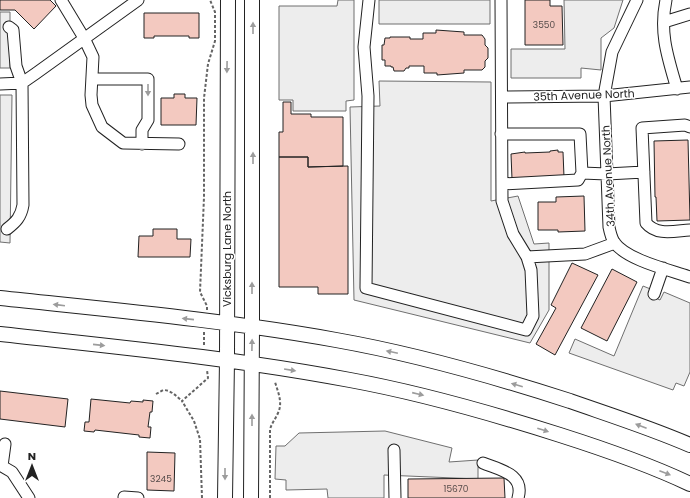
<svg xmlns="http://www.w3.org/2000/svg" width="690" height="498" font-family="Poppins,sans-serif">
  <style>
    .parking { fill: #ededed; stroke: #6f6f6f }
    .building { fill: #f3c9c0; stroke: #222 }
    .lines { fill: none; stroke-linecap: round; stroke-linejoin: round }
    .minor-casing { stroke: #222; stroke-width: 13 }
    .major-casing { stroke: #222; stroke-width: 16 }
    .path { stroke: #646464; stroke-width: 2; stroke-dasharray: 3 2; stroke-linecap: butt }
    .minor { stroke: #fff; stroke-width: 11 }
    .major { stroke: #fff; stroke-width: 14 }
    .oneway { fill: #9c9c9c }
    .labels { text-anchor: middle; stroke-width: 3; stroke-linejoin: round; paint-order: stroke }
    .number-label { font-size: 9px; fill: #564c4a }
    .street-label { font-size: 11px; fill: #222; stroke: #fff }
  </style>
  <rect width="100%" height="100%" fill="#fff"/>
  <path class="parking" d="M338 0H354V100L346 101V111H293V100H279V6H337Z
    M379 0H490V24H379Z
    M564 0H623L614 28 601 38V70L581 68V78H511V49H565Z
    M0 12H10V68H0Z
    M379 81 491 82V201L518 196 534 244 549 243V310L530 343 354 300 350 107 380 106Z
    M0 95H12L10 243 0 242Z
    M643 286 653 290 651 296 660 300 664 292 690 303V372L684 386 676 383 673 390 569 353 575 339 614 356Z
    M385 431 452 448 449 462 478 460V479L384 475V498H328L327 489 286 490V480L275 479 276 446H285L299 433Z"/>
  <path class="building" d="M0 0H50L56 6 34 29 15 10H0Z
    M525 0H550V6H562L563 45H525Z
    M144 13H199V38H189V36H154V38H144Z
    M436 30 464 32V35H482L485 39V45L488 48V58L485 61V67L482 70H464V73L437 75V73H424V66H409V68H406L404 71H394L393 67H391V66H385V60H382V45H384L385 38H390V37H410V39H423V33H436Z
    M174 94H185V98H197L196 125H161V98H174Z
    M283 102H291V114H311V117H343V166L308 167V157H279V132H283Z
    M688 140 690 220 657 221 656 197H655L654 141Z
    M558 150V152H563L564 177 512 179 511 154 525 152V153L550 152V151Z
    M279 157H308V167L348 166V294H318V287H279Z
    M584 196 585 231 558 232V230H538V202H556V197Z
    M153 229H177V239H191L190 257H138L139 236H153Z
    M572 263 598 275 555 355 536 344 556 308 551 305Z
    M612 269 637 282 607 341 581 328Z
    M0 391 68 399 65 427 0 419Z
    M91 399 130 403 131 401 143 402V400L153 401 152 412H150L148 427H151L150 438 139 437V435L95 430 94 432 84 431 85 422H89Z
    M147 452 175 453 174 491 147 490Z
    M504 478 505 498H408V479Z"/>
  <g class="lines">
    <defs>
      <path id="minor" d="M61 0 84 38 93 57 91 95 92 105 102 127 123 143 179 144
        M369 0 364 47 368 96 366 288 526 330 533 316 531 270 527 257 585 254 615 243
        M501 0 502 201 513 234 527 257
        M637 0 612 52 604 96 609 227C610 232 611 237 614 242 626 260 670 270 690 277
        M666 0C659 33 668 58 677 89
        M664 22 690 14
        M92 79H148V120L142 130V144
        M0 84 22 83 35 74 138 0
        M502 97 604 96 690 87
        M690 127 685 125 642 128 646 223C657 236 674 231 690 230
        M501 134H580L582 173
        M502 184 578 180 582 173 607 174 644 172
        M7 229C16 222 21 217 23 205L22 83 16 66 13 30 9 27
        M654 294 663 268
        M394 450 395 498
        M483 463C500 470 525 474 518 498
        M0 465 12 472 29 498
        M2 466 5 444
        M124 497 138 498"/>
      <path id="major" d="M0 298C112 310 225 320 336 340 415 354 493 376 570 401 610 415 651 428 690 445
        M0 334C117 347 234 358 350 380 421 393 491 413 560 435 604 449 648 464 690 484
        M225 498 227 360 228 0
        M251 498 252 327V0"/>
    </defs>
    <use href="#minor" class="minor-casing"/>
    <use href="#major" class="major-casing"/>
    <path class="path" d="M207 310V306L200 292 204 197V98L208 64 215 41V12L210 0
      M204 332V346
      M156 394 163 390C171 390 176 396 182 401
      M202 498 200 439 194 421 182 401 208 378 207 370
      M270 498V430C271 424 275 420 278 413 283 403 278 392 275 382"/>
    <use href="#minor" class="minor"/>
    <use href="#major" class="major"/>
  </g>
  <defs><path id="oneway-solid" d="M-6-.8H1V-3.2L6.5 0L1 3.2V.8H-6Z"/></defs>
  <g class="oneway">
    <use href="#oneway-solid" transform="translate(253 28) rotate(-90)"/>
    <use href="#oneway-solid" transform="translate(227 67) rotate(91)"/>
    <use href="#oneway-solid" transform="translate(148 90) rotate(90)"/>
    <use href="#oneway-solid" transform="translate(253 158) rotate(-90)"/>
    <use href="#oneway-solid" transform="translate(252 288) rotate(-90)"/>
    <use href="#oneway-solid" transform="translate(59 305) rotate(-173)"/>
    <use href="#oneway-solid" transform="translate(188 319) rotate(-174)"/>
    <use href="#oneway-solid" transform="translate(99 345) rotate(6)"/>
    <use href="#oneway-solid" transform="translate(252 345) rotate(-89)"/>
    <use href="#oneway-solid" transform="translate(392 352) rotate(-168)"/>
    <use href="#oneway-solid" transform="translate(290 370) rotate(9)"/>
    <use href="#oneway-solid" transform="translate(517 385) rotate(-164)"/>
    <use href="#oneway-solid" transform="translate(418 394) rotate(13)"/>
    <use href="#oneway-solid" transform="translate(252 420) rotate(-90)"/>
    <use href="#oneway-solid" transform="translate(641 426) rotate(-159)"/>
    <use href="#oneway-solid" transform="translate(543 430) rotate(18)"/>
    <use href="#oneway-solid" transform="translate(665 473) rotate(21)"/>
    <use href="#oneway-solid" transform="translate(225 474) rotate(90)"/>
  </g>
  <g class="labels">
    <g class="number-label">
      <text x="544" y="28">3550</text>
      <text x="161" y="482">3245</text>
      <text x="456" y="492">15670</text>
    </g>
    <g class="street-label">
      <text transform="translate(584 95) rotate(-2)" y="4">35th Avenue North</text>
      <text transform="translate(608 176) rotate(-93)" y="4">34th Avenue North</text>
      <text transform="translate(227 249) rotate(-90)" y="4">Vicksburg Lane North</text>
    </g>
  </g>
  <g transform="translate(32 466)" stroke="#ffffff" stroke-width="3" paint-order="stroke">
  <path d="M0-3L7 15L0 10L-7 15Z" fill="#222222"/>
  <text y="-6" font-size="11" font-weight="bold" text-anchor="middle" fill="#222222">N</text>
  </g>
</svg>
